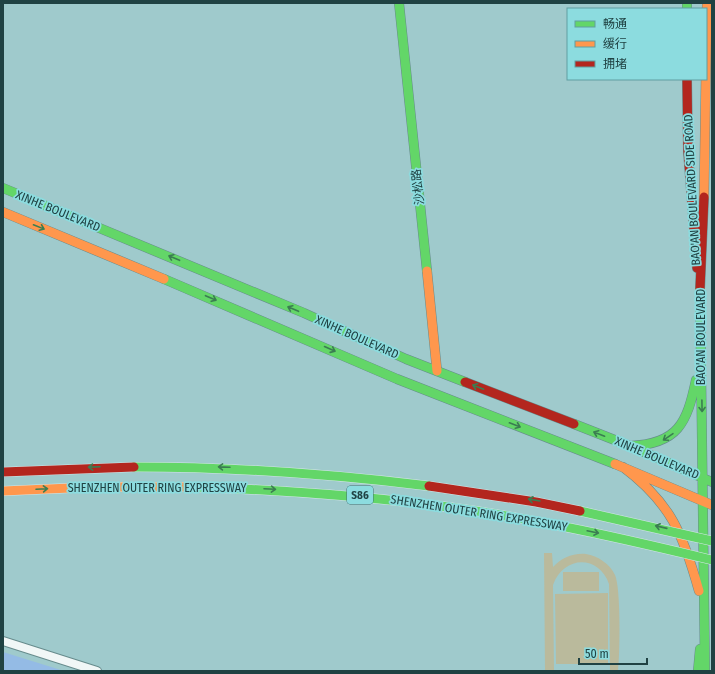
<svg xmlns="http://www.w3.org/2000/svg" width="715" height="674" font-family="'Fira Sans Condensed','Noto Sans SC',sans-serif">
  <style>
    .green { fill: #baba9c }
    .water { fill: #94bbe5 }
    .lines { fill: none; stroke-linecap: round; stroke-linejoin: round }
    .street-casing { stroke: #668b8c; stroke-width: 10 }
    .fast-casing { stroke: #668b8c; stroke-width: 10 }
    .slow-casing { stroke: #668b8c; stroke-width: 10 }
    .jam-casing { stroke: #668b8c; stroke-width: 10 }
    .street { stroke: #f1f7f7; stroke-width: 8 }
    .fast { stroke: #63d668; stroke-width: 9 }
    .slow { stroke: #ff974d; stroke-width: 9 }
    .jam { stroke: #b3261e; stroke-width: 9 }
    .fast-bridge-casing { stroke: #d4e7e8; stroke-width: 10; stroke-linecap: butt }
    .slow-bridge-casing { stroke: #d4e7e8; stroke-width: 10; stroke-linecap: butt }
    .jam-bridge-casing { stroke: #d4e7e8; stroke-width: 10; stroke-linecap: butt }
    .fast-bridge { stroke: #63d668; stroke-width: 9 }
    .slow-bridge { stroke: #ff974d; stroke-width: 9 }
    .jam-bridge { stroke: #b3261e; stroke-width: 9 }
    .oneway { stroke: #3b7d52 }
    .labels { text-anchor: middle; stroke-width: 3.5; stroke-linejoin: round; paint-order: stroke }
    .shield { fill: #8cdcdf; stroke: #407072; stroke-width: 1 }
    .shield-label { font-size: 11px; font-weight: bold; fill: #204243 }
    .street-label { font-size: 12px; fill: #204243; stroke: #8cdcdf }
  </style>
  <rect width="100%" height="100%" fill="#9fcacc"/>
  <path class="green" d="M544 553H552L553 567C562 558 572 553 586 554 598 556 610 564 615 575 621 588 620 655 618 671H610L609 584C599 555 564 555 553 585L554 671H545Z
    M563 572H599V591H563Z
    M608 593V664H556L555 594Z"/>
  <path class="water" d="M3 652 64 671H3Z"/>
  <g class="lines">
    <defs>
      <path id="street" d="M3 641 97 671"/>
      <path id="fast" d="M399 3 427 271
        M687 3V9
        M3 188 304 313 406 359 465 382
        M164 279 397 379 615 464
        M700 289 705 671
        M574 424 630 446 712 482
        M630 446C678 444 687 423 696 380
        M698 671 700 649"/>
      <path id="slow" d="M704 197 707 3
        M3 212 164 279
        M427 271 437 371
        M615 464 712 505
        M623 467C671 503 683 534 699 591"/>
      <path id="jam" d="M687 79 688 151 697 268
        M700 289 704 197
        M465 382 574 424"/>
    </defs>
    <use href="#street" class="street-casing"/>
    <use href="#fast" class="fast-casing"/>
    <use href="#slow" class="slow-casing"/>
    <use href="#jam" class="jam-casing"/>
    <use href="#street" class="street"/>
    <use href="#fast" class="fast"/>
    <use href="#slow" class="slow"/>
    <use href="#jam" class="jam"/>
    <defs>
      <path id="fast-bridge" d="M134 467C233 467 331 474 429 486
        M195 487C280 490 364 496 448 507 537 519 625 539 712 560
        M580 511 712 541"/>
      <path id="slow-bridge" d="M3 491 93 487H195"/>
      <path id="jam-bridge" d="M3 472 134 467
        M429 486 536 502 580 511"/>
    </defs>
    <use href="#fast-bridge" class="fast-bridge-casing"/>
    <use href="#slow-bridge" class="slow-bridge-casing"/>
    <use href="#jam-bridge" class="jam-bridge-casing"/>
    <use href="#fast-bridge" class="fast-bridge"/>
    <use href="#slow-bridge" class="slow-bridge"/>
    <use href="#jam-bridge" class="jam-bridge"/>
  </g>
  <defs><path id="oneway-shaft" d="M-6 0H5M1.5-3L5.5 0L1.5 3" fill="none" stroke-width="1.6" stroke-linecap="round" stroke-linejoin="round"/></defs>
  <g class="oneway">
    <use href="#oneway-shaft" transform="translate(39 227) rotate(22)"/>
    <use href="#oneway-shaft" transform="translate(174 258) rotate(-157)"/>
    <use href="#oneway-shaft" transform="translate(211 298) rotate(23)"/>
    <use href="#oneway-shaft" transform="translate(293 309) rotate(-157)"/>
    <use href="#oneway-shaft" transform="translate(330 349) rotate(24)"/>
    <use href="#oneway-shaft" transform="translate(478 387) rotate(-159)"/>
    <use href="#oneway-shaft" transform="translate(702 406) rotate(89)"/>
    <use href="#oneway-shaft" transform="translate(515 425) rotate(21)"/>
    <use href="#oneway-shaft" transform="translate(599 434) rotate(-159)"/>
    <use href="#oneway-shaft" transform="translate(668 437) rotate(146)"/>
    <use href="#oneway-shaft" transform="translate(94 467) rotate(178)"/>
    <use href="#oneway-shaft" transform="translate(224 467) rotate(-178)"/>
    <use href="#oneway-shaft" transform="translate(42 489) rotate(-3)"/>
    <use href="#oneway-shaft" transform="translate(270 489) rotate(3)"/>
    <use href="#oneway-shaft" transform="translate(534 500) rotate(-170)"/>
    <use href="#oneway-shaft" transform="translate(661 527) rotate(-167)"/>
    <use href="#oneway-shaft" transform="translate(593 532) rotate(12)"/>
  </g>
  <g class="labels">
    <rect class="shield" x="347" y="486" width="26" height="18" rx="3"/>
    <g class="shield-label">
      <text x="360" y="499">S86</text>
    </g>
    <g class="street-label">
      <text transform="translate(418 187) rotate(-96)" y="4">沙松路</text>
      <text transform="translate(692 190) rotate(-93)" y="4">BAO'AN BOULEVARD SIDE ROAD</text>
      <text transform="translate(58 211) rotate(22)" y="4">XINHE BOULEVARD</text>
      <text transform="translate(357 337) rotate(24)" y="4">XINHE BOULEVARD</text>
      <text transform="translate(701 337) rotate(-90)" y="4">BAO'AN BOULEVARD</text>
      <text transform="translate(657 458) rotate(23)" y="4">XINHE BOULEVARD</text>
      <text x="157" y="492">SHENZHEN OUTER RING EXPRESSWAY</text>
      <text transform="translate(479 513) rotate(9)" y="4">SHENZHEN OUTER RING EXPRESSWAY</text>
    </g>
  </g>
  <rect width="715" height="674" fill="none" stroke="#204243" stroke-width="8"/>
  <rect x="567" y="8" width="140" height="72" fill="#8cdcdf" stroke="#619ea1"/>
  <rect x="575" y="21" width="20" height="6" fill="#63d668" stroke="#619ea1"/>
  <text x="603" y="28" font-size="12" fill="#204243">畅通</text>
  <rect x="575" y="41" width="20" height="6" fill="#ff974d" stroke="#619ea1"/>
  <text x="603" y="48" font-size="12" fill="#204243">缓行</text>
  <rect x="575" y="61" width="20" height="6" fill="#b3261e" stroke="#619ea1"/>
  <text x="603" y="68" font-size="12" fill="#204243">拥堵</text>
  <path d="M579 658v6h68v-6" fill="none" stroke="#204243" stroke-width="2"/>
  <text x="585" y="658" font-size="12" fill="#204243" stroke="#8cdcdf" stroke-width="3" paint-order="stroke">50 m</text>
</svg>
